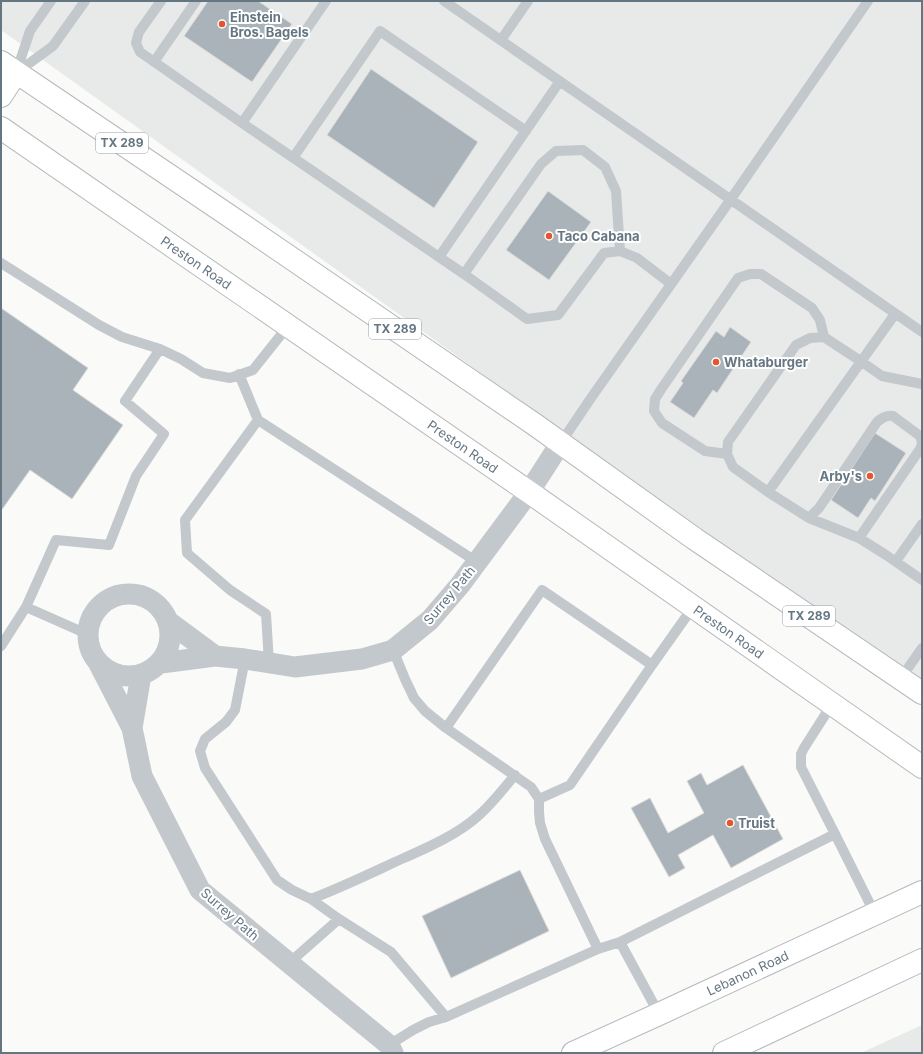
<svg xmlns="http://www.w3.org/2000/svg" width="923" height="1054" font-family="Inter,sans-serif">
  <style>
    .built { fill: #e8e9e9 }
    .building { fill: #aab3b9; stroke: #dcdcda }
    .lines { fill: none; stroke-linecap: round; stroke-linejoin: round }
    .secondary-casing { stroke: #b3babf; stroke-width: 24 }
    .primary-casing { stroke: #b5babe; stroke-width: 24 }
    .service { stroke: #c3c8cc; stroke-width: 10 }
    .minor { stroke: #c3c8cc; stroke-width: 21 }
    .secondary { stroke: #fff; stroke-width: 22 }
    .primary { stroke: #fff; stroke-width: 22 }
    .poi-dot { fill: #e4572e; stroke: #fff; stroke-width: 1.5 }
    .labels { text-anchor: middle; stroke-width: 4; stroke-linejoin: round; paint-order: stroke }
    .shield { fill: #fff; stroke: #939fa8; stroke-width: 1 }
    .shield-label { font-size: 12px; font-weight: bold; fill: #657683 }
    .poi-label { font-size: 13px; font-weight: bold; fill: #657683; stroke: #fff; text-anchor: start }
    .street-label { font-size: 13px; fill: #657683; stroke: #fff }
  </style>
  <rect width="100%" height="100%" fill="#fafaf8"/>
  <path class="built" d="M1 1H922V688L1 30Z
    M922 1025V1053H861Z"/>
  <path class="building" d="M208 1H258L292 24 252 82 184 36Z
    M371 69 478 142 434 208 327 135Z
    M548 191 591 222 549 280 506 250Z
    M1 308 88 368 73 390 123 425 72 499 30 470 1 511Z
    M730 327 751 342 717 393 713 390 694 418 670 402 683 383 681 381 716 331 724 337Z
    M875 433 906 453 875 501 871 498 858 518 831 500Z
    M743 765 783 839 731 868 713 835 678 855 685 868 669 877 631 808 650 798 668 833 704 813 687 781 701 773 707 785Z
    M520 870 549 931 451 978 422 916Z"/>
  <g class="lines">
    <defs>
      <g id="secondary">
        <path id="s1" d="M573 1053 659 1014 922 892"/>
        <path d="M724 1053 922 960"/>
      </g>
      <g id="primary">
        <path d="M1 62 228 215 534 424 695 539 922 693"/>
        <path d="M1 96 16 73"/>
        <path id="s2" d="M1 128 529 492 922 767"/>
      </g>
    </defs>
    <use href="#secondary" class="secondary-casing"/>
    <use href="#primary" class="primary-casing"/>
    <path class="service" d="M161 1 139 32 136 43 140 52 242 123 464 274 527 319 558 315 604 253 620 251 637 258 671 284
      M444 1 922 332
      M501 40 528 1
      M154 62 196 1
      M16 73 53 46 85 1
      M16 73 30 31 51 1
      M242 123 326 1
      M293 158 380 31 526 131
      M439 257 560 81
      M1 263 99 325 122 337 160 349 181 359 203 373 230 378 253 370 288 326
      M464 274 541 164 556 151 583 150 605 167 616 191 620 251
      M239 374 258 420 185 520 187 553 230 590 266 614 269 663
      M922 384 882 376 862 362 824 337 810 338 796 345 728 442 727 454 733 467 768 492 809 518 859 538 886 555 922 580
      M258 420 477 562
      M560 444 591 398 731 199 868 1
      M727 454 705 451 662 423 654 411 655 399 662 388 738 278 750 274H761L812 308 820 320 824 337
      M768 492 895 314
      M809 518 819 508 877 422C882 418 886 415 893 416L920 436 922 442
      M859 538 920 449 922 443
      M896 561 922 524
      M87 634 26 607 56 540 109 545 136 476 164 434 125 401 160 349
      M1 646 26 607
      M393 650 405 679 414 698 425 711 446 728 531 787 539 799V812L540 823 545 839 598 949
      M245 659 235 710 226 722 205 739 200 751 205 768 277 880 292 890 311 899 339 919
      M652 665 693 607
      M901 678 922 648
      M446 728 542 590 652 665 570 785 539 799
      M835 834 875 914
      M311 899C340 888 367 875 395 862 422 850 456 836 478 816 492 804 503 789 515 775
      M620 942 659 1014
      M289 963 339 919 391 952 446 1017
      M389 1045 413 1030 429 1022 446 1017 598 949 620 942 835 834 801 767V754L804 748 832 704"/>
    <path class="minor" d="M88 635a41 41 0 1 1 82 0a41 41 0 1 1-82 0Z
      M169 622 215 656
      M161 663 215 656 245 659 295 667 362 659 393 650 430 620 460 585 529 492 560 444
      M99 664 132 728 142 776 200 890 389 1045 393 1053
      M132 728 141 675"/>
    <use href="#secondary" class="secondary"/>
    <use href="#primary" class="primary"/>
  </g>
  <g class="poi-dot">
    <circle cx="222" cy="24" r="4"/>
    <circle cx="549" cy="236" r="4"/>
    <circle cx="716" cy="362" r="4"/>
    <circle cx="870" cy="476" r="4"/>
    <circle cx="730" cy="823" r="4"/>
  </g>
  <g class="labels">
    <g class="shield">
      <rect x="96" y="133" width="52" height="20" rx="3"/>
      <rect x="369" y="319" width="52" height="20" rx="3"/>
      <rect x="783" y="606" width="52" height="20" rx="3"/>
    </g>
    <g class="shield-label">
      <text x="122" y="147">TX 289</text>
      <text x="395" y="333">TX 289</text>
      <text x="809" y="620">TX 289</text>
    </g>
    <g class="poi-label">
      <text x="230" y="22">Einstein<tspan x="230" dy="15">Bros. Bagels</tspan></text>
      <text x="557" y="241">Taco Cabana</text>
      <text x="724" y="367">Whataburger</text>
      <text x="862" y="481" text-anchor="end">Arby's</text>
      <text x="738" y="828">Truist</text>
    </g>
    <g class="street-label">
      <text dy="5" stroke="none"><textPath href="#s2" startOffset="237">Preston Road</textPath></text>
      <text dy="5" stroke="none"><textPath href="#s2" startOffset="561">Preston Road</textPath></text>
      <text transform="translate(449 595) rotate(-50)" y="5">Surrey Path</text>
      <text dy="5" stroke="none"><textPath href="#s2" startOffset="885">Preston Road</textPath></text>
      <text transform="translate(230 914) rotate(41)" y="5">Surrey Path</text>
      <text dy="5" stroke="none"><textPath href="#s1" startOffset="192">Lebanon Road</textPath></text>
    </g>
  </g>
  <rect width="923" height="1054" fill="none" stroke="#657683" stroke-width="4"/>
</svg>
